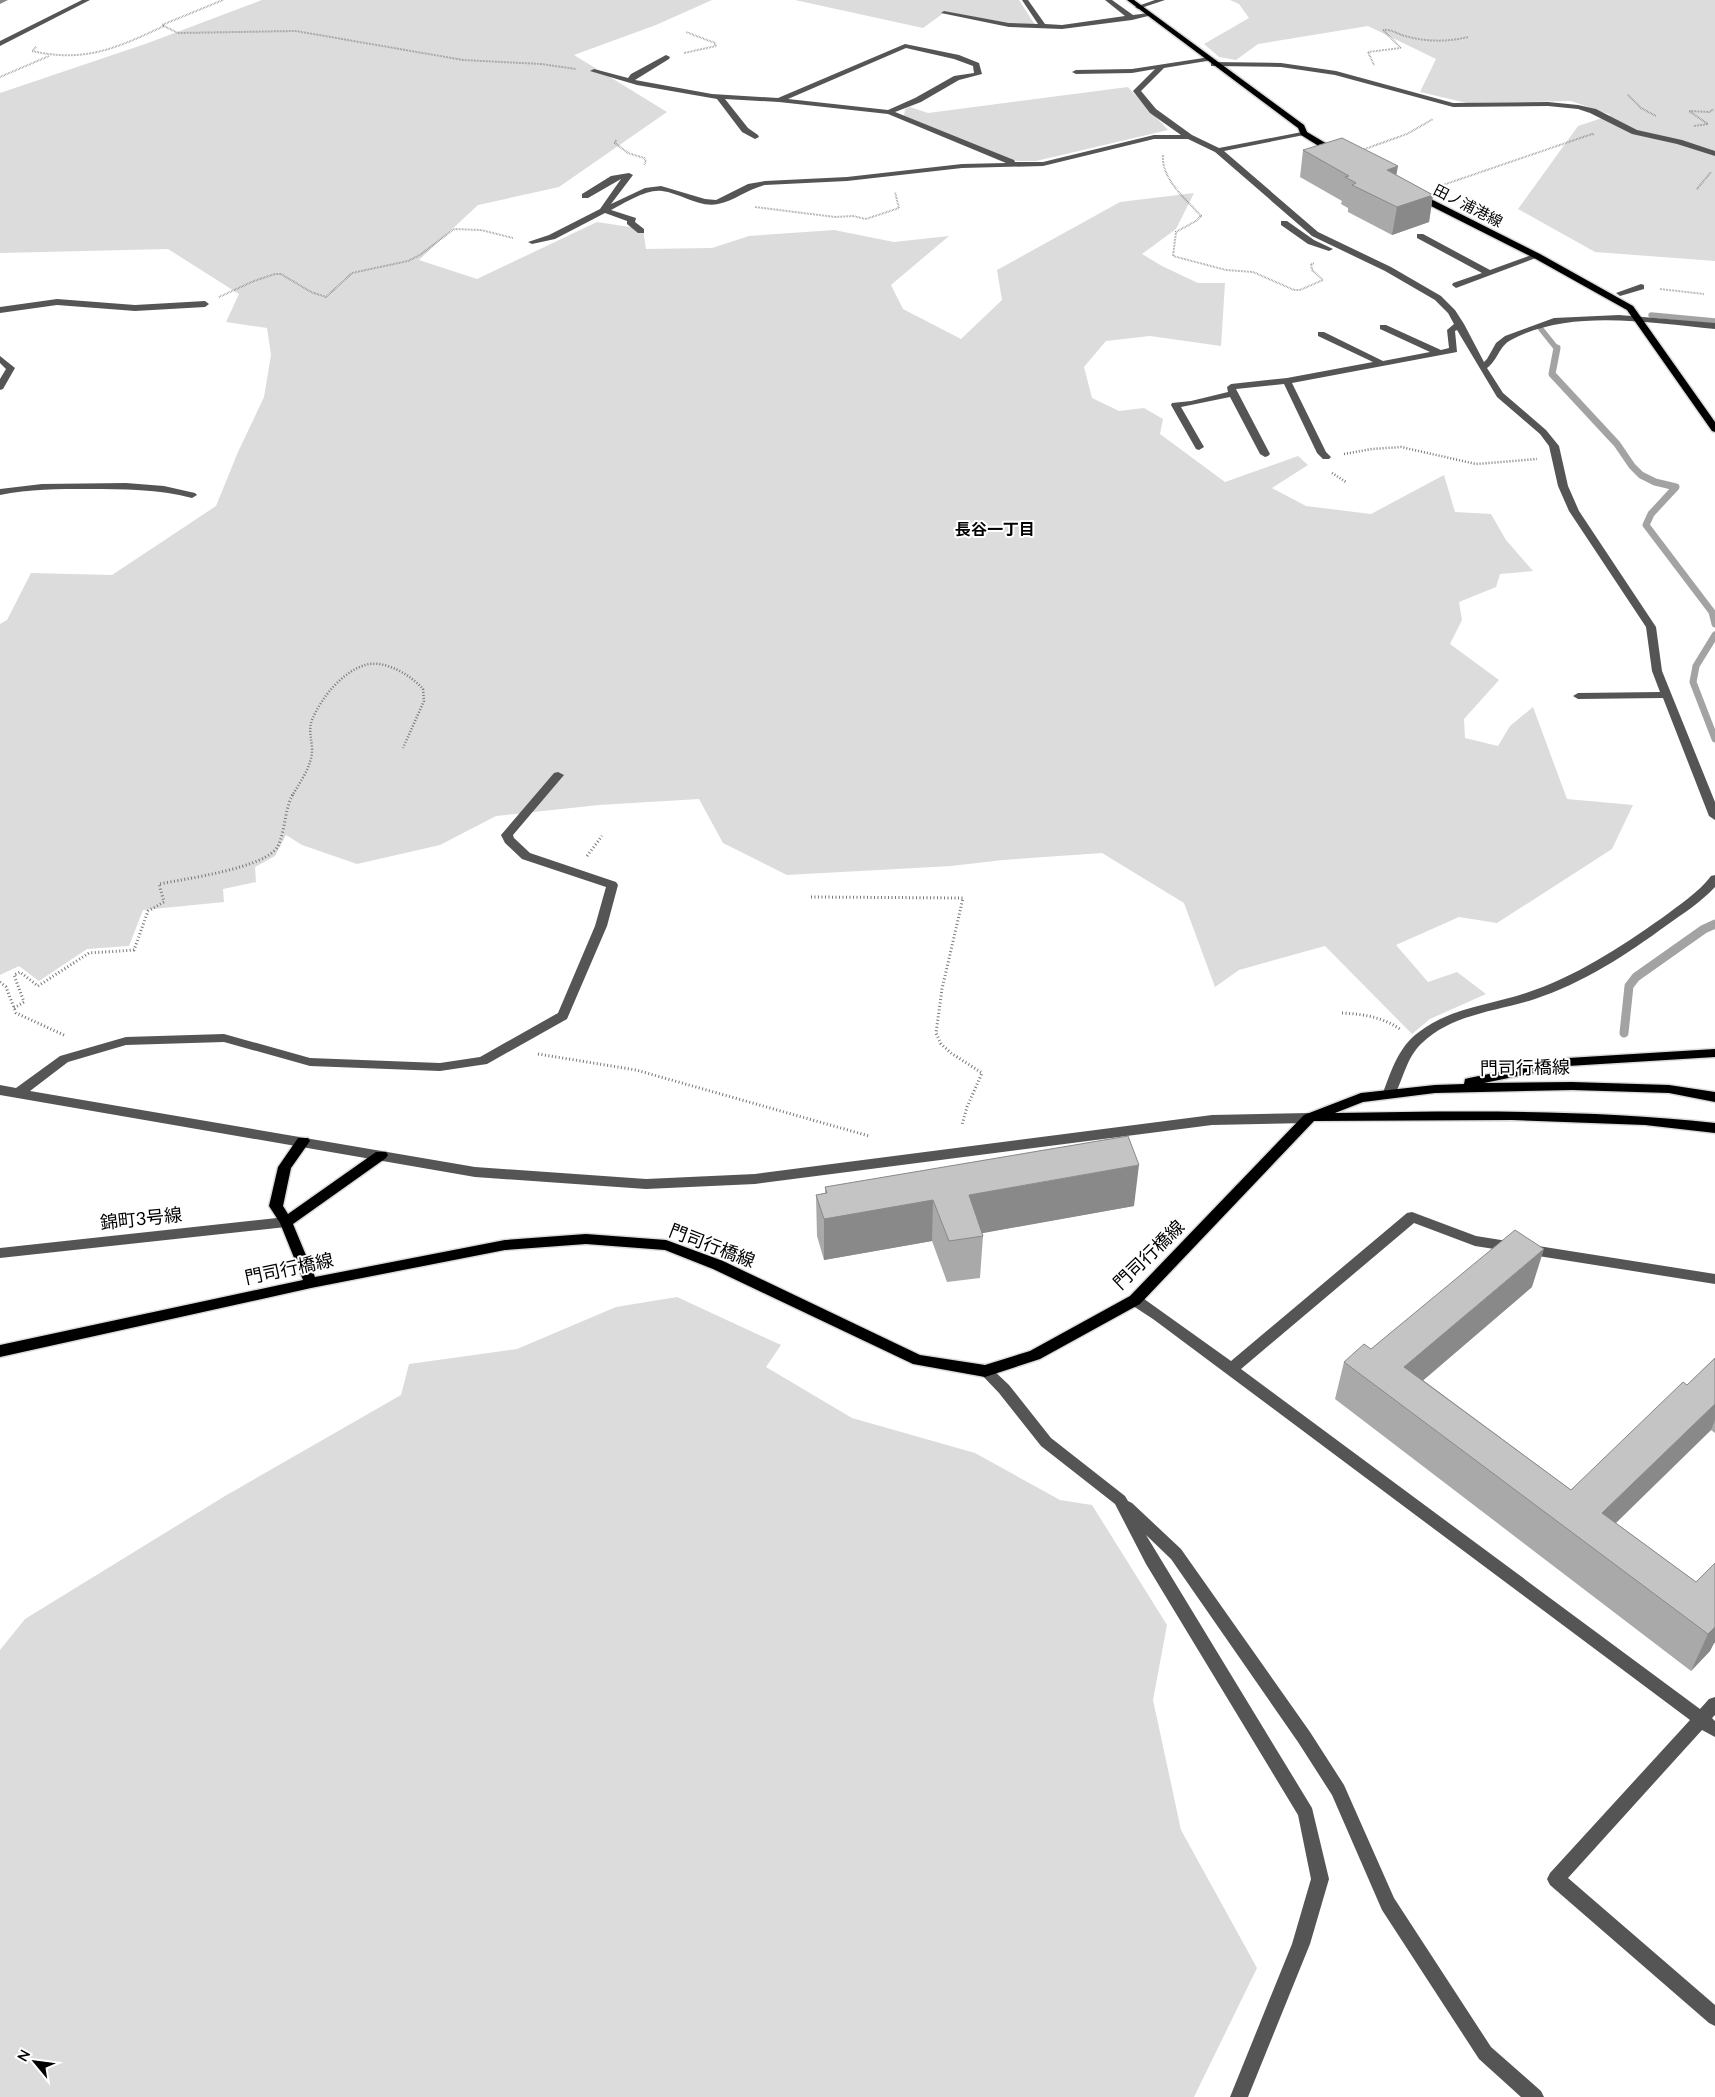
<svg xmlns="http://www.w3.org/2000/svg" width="1715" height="2097" font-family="Lato,'Noto Sans JP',sans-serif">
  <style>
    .green { fill: #dcdcdc }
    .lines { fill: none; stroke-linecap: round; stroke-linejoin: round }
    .stream-far2 { stroke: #a3a3a3; stroke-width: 5.5 }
    .stream-far1 { stroke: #a3a3a3; stroke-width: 7 }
    .stream { stroke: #a3a3a3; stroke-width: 9 }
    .major-casing { stroke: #dbdbdb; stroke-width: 3 }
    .path-far2 { stroke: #777; stroke-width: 2; stroke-dasharray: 0.5 1; stroke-linecap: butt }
    .path-far1 { stroke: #777; stroke-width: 2.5; stroke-dasharray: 1 2; stroke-linecap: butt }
    .path { stroke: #777; stroke-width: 3; stroke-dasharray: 1 2.5; stroke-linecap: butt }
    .minor { fill: #555; fill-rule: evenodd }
    .major { fill: #000; fill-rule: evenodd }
    .wall { fill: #a9a9a9 }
    .shaded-wall { fill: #898989 }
    .building { fill: #c4c4c4; stroke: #898989 }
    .labels { text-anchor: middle; stroke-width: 4; stroke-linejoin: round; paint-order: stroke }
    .far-street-label { font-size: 15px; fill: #000; stroke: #fff }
    .far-neighbourhood-label { font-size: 16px; font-weight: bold; fill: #000; stroke: #fff }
    .street-label { font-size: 18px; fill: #000; stroke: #fff }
  </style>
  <rect width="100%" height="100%" fill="#fff"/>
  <path class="green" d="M262 0H712L656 25 574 55 667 112 559 187 478 205 419 260 477 279 597 222 643 229 646 249 712 248 749 236 834 230 894 242 949 236 891 285 903 309 961 339 1002 300 997 270 1120 202 1194 193 1176 229 1142 254 1162 266 1198 283H1225L1221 346 1150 336 1106 341 1084 367 1092 398 1119 411 1144 408 1163 419 1160 434 1225 482 1298 456 1308 465 1272 488 1306 506 1371 514 1444 475 1455 512 1491 514 1506 540 1533 571 1500 574 1496 587 1459 602 1462 620 1450 644 1499 680 1464 719 1465 738 1498 746 1510 726 1533 707 1567 799 1633 805 1612 849 1497 923 1459 917 1396 945 1428 982 1457 972 1486 994 1430 1019 1412 1034 1325 946 1239 970 1215 987 1184 903 1102 853 1003 860 951 866 787 875 723 843 699 799 599 805 496 816 440 845 357 864 302 845 286 835 275 856 255 867 256 882 223 889 224 902 143 910 129 946 87 949 39 981 19 966 0 975V624L7 620 31 573 112 575 216 506 238 452 264 397 271 355 267 328 226 322 239 294 168 249 0 253V93L148 43Z
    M795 0H1019L1035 25 1010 23 945 12 923 28Z
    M1230 0H1715V261L1595 252 1518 209 1578 126 1611 115 1571 101 1467 103 1420 92 1436 59 1368 26 1258 44 1236 60 1219 57 1204 44 1249 18 1239 4Z
    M1128 87 1168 130 1036 161H1016L1005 158 904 116 905 109 910 107 928 113Z
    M677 1297 781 1345 766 1367 852 1418 975 1453 1060 1500 1092 1505 1167 1625 1153 1700 1181 1830 1257 1968 1194 2097H0V1650L25 1619 225 1496 401 1395 409 1364 517 1349 616 1307Z"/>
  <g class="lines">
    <path class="stream-far2" d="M1651 315 1715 321
      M1541 329 1557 349"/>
    <path class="stream-far1" d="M1557 348 1552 374 1617 444 1632 466 1641 475 1655 482 1676 487 1651 514 1646 525 1712 612 1715 624
      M1715 635 1696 666 1693 682 1715 739"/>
    <path class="stream" d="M1624 1033 1629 986 1636 977 1704 929 1715 924"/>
    <defs>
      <path id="major" d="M1127 0H1134L1304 125 1307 132 1339 151V155H1333L1301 135 1298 128Z
        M1415 194H1421L1540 254 1633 306 1715 422V432L1712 431 1627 310 1534 258 1415 198Z
        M1715 1049V1057L1568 1066 1484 1083 1572 1082 1669 1085 1715 1092V1102L1669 1093 1572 1090 1435 1093 1363 1102 1335 1113C1463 1111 1587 1109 1715 1123V1133L1645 1125 1512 1120 1314 1121 1140 1304 1040 1359 985 1377 913 1364 713 1269 665 1250 586 1244 505 1250 311 1288 0 1357V1345L303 1280 280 1223 269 1206 278 1167 298 1138H308L310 1141 291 1168 283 1206 288 1214 376 1152H386L388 1155 386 1158 293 1224 315 1277 505 1240 586 1234 666 1240 723 1261 920 1355 985 1365 1030 1351 1130 1296 1304 1115 1361 1093 1435 1085 1464 1084 1465 1079 1469 1078 1568 1058Z"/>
    </defs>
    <use href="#major" class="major-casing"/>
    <path class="path-far2" d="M223 0 162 25 178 33 296 31 463 60 541 64 576 69
      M36 47 32 51C85 63 117 48 164 26
      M684 53 716 46 715 43 686 32
      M1374 65 1368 52 1401 48 1383 30C1392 29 1397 34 1405 36 1426 42 1448 42 1468 37
      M0 77 49 56
      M1628 95 1641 108 1656 116
      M1694 126 1708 124 1689 111 1709 112 1714 109
      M616 140 615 143 628 153 644 158 646 161 644 165
      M1362 150 1407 134 1433 119
      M1163 155C1161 179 1186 199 1201 216L1196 221 1176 232 1173 256 1226 270 1253 272 1294 290H1300L1323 280 1312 270 1311 264 1314 263
      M1440 186 1592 134 1594 135
      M1697 189 1711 172
      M755 207 835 217 853 216 866 219 899 208 895 192
      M1660 289 1704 294
      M219 297 254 281 275 274H281L311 292 326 297 352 273 408 261 420 255 454 229 481 230 513 238"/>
    <path class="path-far1" d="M1344 454 1372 449 1401 447 1476 464 1537 459
      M1332 473 1346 482
      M292 796C300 782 312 766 312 750 312 739 308 731 312 720 321 698 342 672 365 665 384 659 411 675 423 689L424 701 403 748"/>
    <path class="path" d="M587 856 602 836
      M811 897 963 898 942 989 936 1033 941 1044 951 1053 982 1073 967 1107 962 1125
      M0 982 6 987 16 1013 66 1036
      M14 1008 24 1002 14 975 20 972 38 986 89 953 134 950 148 911 164 902 159 884C184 879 267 868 278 846 286 829 284 810 293 794
      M1342 1013C1363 1014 1382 1017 1400 1029
      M538 1054 636 1070 869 1136"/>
    <path class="minor" d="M82 0H90L0 46V41Z
      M1022 0H1028L1045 24 1062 25 1125 16 1105 0H1112L1133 15 1149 13 1152 15 1132 20 1062 29 1009 27 941 13 944 11 1009 23 1038 24Z
      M1155 0H1165L1138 9 1135 7Z
      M905 44 959 55 979 63 982 74 959 80 921 102 895 112 1014 160 1015 162H1043L1154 135H1181L1150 113 1133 91 1155 69 1132 73 1076 74 1072 72 1076 70 1132 69 1210 57 1211 59 1207 61 1164 68 1141 91 1156 109 1192 135 1219 148 1307 131V135H1304L1224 151 1318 232 1391 267 1441 296 1455 310 1464 324 1484 362 1487 359 1496 343 1505 336 1554 318 1619 315 1715 323V329C1651 323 1570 308 1511 340 1499 346 1498 360 1487 368L1503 393 1546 430 1559 446 1568 486 1579 511 1656 627 1662 671 1715 802V820L1709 816 1663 698 1578 699 1573 696 1578 693 1660 692 1652 671 1646 627 1569 511 1558 486 1549 446 1540 434 1497 397 1457 330 1455 331 1457 352 1292 383 1326 452 1331 457 1329 459H1323L1317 453 1284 384 1236 389 1270 454 1268 456 1265 457 1260 454 1230 397 1181 407 1204 447 1199 450 1196 449 1171 405 1172 403 1191 401 1228 392 1227 387 1231 384 1287 378 1373 362 1318 336V332H1324L1383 361 1430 352 1380 329V325H1386L1441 350 1449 348 1447 330 1454 324 1448 313 1435 300 1385 271 1312 236 1215 152 1188 139H1154L1043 166 962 168 847 181 765 185C748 189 734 201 718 204 699 208 680 193 662 191 646 189 625 203 611 210L636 218 635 222 644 229V233H638L627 224V221L605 213 555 239 532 244 528 242 549 235 600 209 621 179 588 198H582V194L611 176 629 173 633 175 611 204 645 188 661 186 705 199 716 200 748 184 765 181 847 177 962 164 1006 163 888 114 779 102 725 99 748 128 758 135 759 137 755 139 742 132 717 99 637 85 590 71 594 69 628 78 631 74 666 55 670 57 669 59 635 80 712 94 778 98ZM906 48 954 59 973 66 974 73 954 76 915 98 888 110 788 99Z
      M1211 62 1281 63 1336 71 1453 103 1548 102 1578 105 1596 109 1637 130 1682 140 1715 151V156L1677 144 1632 134 1590 113 1578 109 1548 106 1453 107 1335 75 1281 67 1214 66H1211Z
      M1281 221H1287L1314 240 1333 249 1329 251 1308 244 1281 225Z
      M1417 234H1423L1490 270 1534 254 1541 256 1456 288 1452 285 1453 283 1482 273 1417 238Z
      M1641 284 1644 285V289L1620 296 1616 293Z
      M57 299 135 305 205 301 209 304 205 307 135 311 57 305 0 313V307Z
      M0 356 15 368 3 389 0 390V379L6 369 0 363Z
      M126 483 164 486 195 493 197 495 192 498C158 489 124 489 88 489 59 489 29 489 0 495V489L42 484Z
      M558 772 564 775 513 835 514 838 530 853 616 882 618 885 607 926 567 1019 487 1064 440 1071 310 1066 224 1042 126 1045 68 1062 30 1091 475 1167 646 1179 755 1174 1212 1115 1309 1113 1314 1115 1315 1118 1314 1121 1309 1123 1212 1125 755 1184 646 1189 475 1177 0 1095V1085L16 1088 60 1056 126 1037 224 1034 310 1058 440 1063 480 1057 558 1013 595 926 606 887 522 859 505 843 501 835 554 773Z
      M1715 875V887C1701 902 1684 913 1667 925 1626 955 1583 983 1535 999 1497 1011 1452 1014 1422 1043 1406 1058 1404 1078 1394 1096H1384L1383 1093C1391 1071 1399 1046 1419 1032 1450 1008 1490 1005 1526 993 1575 977 1619 948 1662 918 1679 905 1698 893 1711 876Z
      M1412 1212 1476 1236 1715 1274V1284L1475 1246 1414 1223 1241 1369 1700 1709 1709 1699 1715 1697V1715L1712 1718 1715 1721V1737L1702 1730 1568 1878 1715 2005V2026L1709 2023 1550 1885 1547 1879 1550 1873 1690 1720 1153 1319 1130 1304 1128 1300 1130 1296 1135 1295 1140 1296 1231 1361 1407 1213Z
      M286 1217 291 1218 293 1222 291 1226 286 1227 0 1258V1248Z
      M985 1365 990 1367 1009 1385 1051 1438 1125 1496 1128 1501 1132 1503 1181 1549 1310 1732 1344 1785 1394 1898 1491 2047 1541 2091 1544 2097H1521L1479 2059 1382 1910 1332 1795 1298 1742 1171 1559 1146 1535 1312 1808 1329 1879 1310 1944 1248 2097H1230L1292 1944 1311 1879 1298 1815 1146 1564 1115 1504 1041 1446 999 1393 978 1371 980 1367Z"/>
    <use href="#major" class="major"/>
  </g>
  <path class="wall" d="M1303 150 1396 175 1433 195 1429 222 1392 235 1348 212V208L1341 204 1342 201 1300 177Z
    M825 1187 1134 1206 981 1233 983 1236 980 1278 947 1282 932 1241 824 1260 817 1236 816 1195 825 1193Z
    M1532 1287 1423 1380 1571 1490 1687 1385 1715 1358V1433L1711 1430 1616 1523 1696 1582 1715 1563V1642L1713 1645 1710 1651 1691 1671 1335 1399 1344 1362 1371 1349Z"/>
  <path class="shaded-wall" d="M0 0H8L0 4Z
    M1398 166 1393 193 1387 170Z
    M1433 195 1429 222 1392 235 1397 207Z
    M1139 1165 1134 1206 967 1236 969 1195Z
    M933 1200 932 1241 824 1260V1219Z
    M1544 1249 1532 1287 1398 1402 1404 1367Z
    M1715 1404V1420L1711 1430 1591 1547 1602 1513Z
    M1715 1627V1642L1713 1645 1710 1651 1691 1671 1708 1634Z"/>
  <path class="building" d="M1342 138 1398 166 1387 170 1433 195 1397 207 1352 185 1356 183 1345 177 1349 176 1303 150Z
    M1128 1136 1139 1165 969 1195 983 1236 949 1241 933 1200 824 1219 816 1195 827 1193 825 1187Z
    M1515 1230 1544 1249 1404 1367 1571 1490 1683 1382 1687 1385 1715 1358V1404L1602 1513 1696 1582 1715 1563V1627L1708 1634 1344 1362 1364 1344 1371 1349Z"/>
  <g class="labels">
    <g class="far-street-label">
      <text transform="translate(1468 206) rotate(27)" y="5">田ノ浦港線</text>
    </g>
    <g class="far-neighbourhood-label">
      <text x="995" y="535">長谷一丁目</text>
    </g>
    <g class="street-label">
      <text transform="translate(1525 1068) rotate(-1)" y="6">門司行橋線</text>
      <text transform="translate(141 1219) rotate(-6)" y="6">錦町3号線</text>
      <text transform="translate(712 1246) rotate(21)" y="6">門司行橋線</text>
      <text transform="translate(1149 1255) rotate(-44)" y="6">門司行橋線</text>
      <text transform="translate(289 1269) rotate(-12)" y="6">門司行橋線</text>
    </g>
  </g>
  <g transform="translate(35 2062) rotate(299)" stroke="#ffffff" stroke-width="4" paint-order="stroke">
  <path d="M0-4L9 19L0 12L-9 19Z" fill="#000000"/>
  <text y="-8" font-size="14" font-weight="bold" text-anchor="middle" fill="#000000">N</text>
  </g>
</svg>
